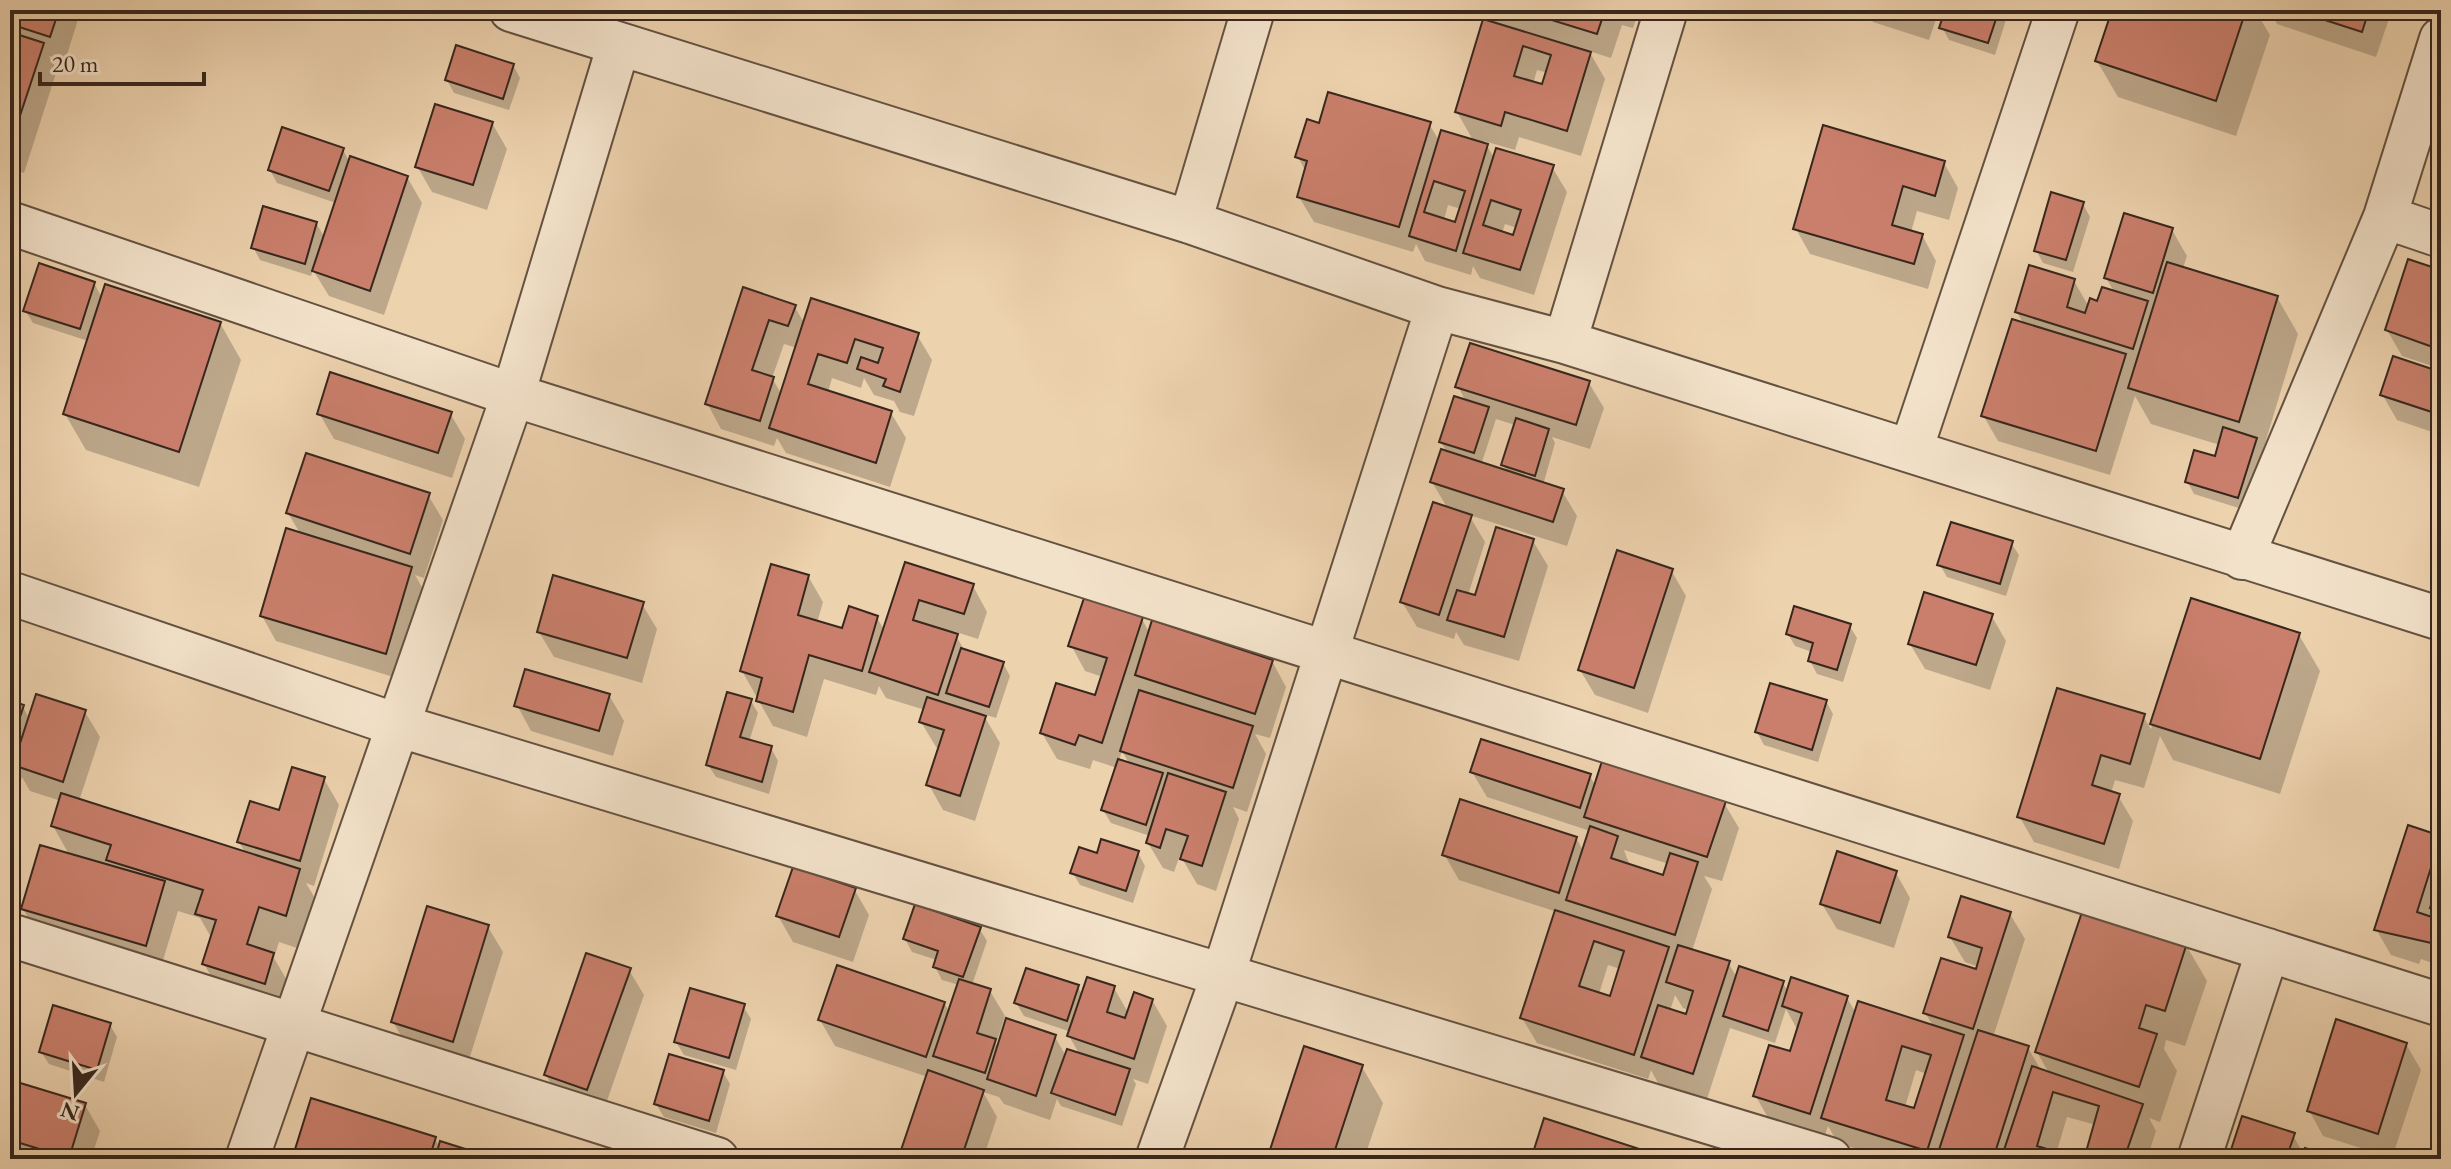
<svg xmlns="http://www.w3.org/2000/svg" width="2451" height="1169" font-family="'EB Garamond',serif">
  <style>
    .shadow { fill: #0003; fill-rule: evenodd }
    .building { fill: #ca7f6c; stroke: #37271d; stroke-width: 2; fill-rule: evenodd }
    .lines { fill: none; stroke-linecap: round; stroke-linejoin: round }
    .minor-casing { stroke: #645241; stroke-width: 46 }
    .minor { stroke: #f3e2ca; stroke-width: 42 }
  </style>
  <rect width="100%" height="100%" fill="#edd2ae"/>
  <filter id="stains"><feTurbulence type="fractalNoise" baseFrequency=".0025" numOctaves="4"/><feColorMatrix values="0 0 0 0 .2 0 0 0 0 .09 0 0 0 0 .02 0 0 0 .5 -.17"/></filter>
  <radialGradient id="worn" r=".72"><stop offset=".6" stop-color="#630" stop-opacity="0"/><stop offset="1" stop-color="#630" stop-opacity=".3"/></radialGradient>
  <path class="shadow" d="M12 10H81L65 61 49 56 57 70 24 173 10 168V34L17 36 10 25Z
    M1483 10H1639L1633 28 1622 25 1611 58 1589 51 1605 79 1581 156 1519 137 1515 150 1484 141 1495 159 1552 167 1567 192 1534 295 1480 278 1473 266 1471 275 1425 261 1416 244 1413 252 1314 222 1299 197 1306 172 1298 157 1320 126 1429 124 1440 142H1474L1457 112 1491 24ZM1537 70 1548 73 1544 87 1533 84ZM1448 205 1461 209 1456 224 1444 220ZM1505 224 1517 228 1514 237 1502 233Z
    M1866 10H1939L1929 40 1873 22Z
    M1948 10H2009L1995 55 1949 40 1942 27Z
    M2114 10H2255L2270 35 2236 136 2118 97 2097 61Z
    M2269 10H2392L2376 57 2277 24Z
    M513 65 520 78 509 110 454 93 447 80Z
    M492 123 507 149 487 210 432 192 417 166Z
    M343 150 350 163 407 177 422 203 384 315 329 296 313 270 311 276 260 260 253 247 316 223 325 238 336 203 277 183 270 170Z
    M1944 163 1958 188 1949 220 1917 211 1911 232 1922 235 1936 261 1928 289 1810 254 1796 229Z
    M2083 204 2090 217 2073 272 2043 263 2036 250Z
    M2172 230 2187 256 2183 268 2277 297 2298 334 2245 510 2194 494 2187 481 2216 459 2220 445 2151 424 2135 396 2110 475 1998 441 1983 415 2024 325 2017 312 2074 281 2089 307 2099 303 2115 293 2106 278Z
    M2441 272V369L2402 356 2387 330Z
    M94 283 102 298 220 323 241 360 199 487 86 450 65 414 88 341 33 323 25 310Z
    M744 290 794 306 805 324 917 335 932 360 914 416 900 412 894 401 874 395 864 378 861 388 832 378 828 392 891 413 906 438 890 487 786 453 777 438 774 446 721 429 707 403ZM784 344 797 348 782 395 772 378Z
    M2441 374V435L2397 420 2382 394Z
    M1589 383 1604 408 1590 449 1552 437 1555 443 1543 485 1562 491 1577 516 1567 546 1469 515 1485 542 1468 595 1476 597 1533 541 1548 566 1519 661 1464 645 1456 632 1454 639 1417 627 1402 602 1448 509 1432 482 1448 454 1441 442 1466 402 1458 386ZM1496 419 1515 425 1503 465 1508 473 1481 465Z
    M319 413H450L465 439 452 478 334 439Z
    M428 495 443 520 424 578 415 575 426 594 400 679 276 641 262 616 301 535 288 513Z
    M2011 543 2019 555 2006 596 1947 577 1940 565Z
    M906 565 973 586 987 612 978 639 953 631 965 651 1003 663 1010 676 996 718 983 714 1000 743 975 821 943 810 929 785 940 749 936 747 921 722 925 710 886 698 879 686 876 695 824 679 807 737 773 726 742 671 808 576 823 602 817 623 843 630 877 618 885 631Z
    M1671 570 1686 596 1648 713 1595 695 1580 670Z
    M2192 600 2299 635 2320 671 2280 794 2173 760 2160 736 2144 788 2115 780 2111 793 2118 796 2133 821 2119 869 2034 842 2019 816 2143 716 2151 729Z
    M642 604 657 629 642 683 554 657 539 632Z
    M1991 615 2006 641 1990 690 1925 669 1910 644Z
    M1142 619 1150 634 1272 661 1286 687 1270 738 1255 734 1266 754 1247 812 1233 807 1239 819 1216 891 1197 884 1180 855 1174 872 1163 868 1148 843 1150 836 1111 823 1103 810 1117 768 1093 760 1090 769 1057 759 1042 733 1097 698 1103 677 1085 671 1071 645ZM1122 751 1130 765 1119 761Z
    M1849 625 1857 638 1843 682 1817 674 1810 661 1812 652 1795 646 1788 634Z
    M609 695 624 721 613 756 531 731 517 705Z
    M751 701 758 713 749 742 771 748 778 761 769 794 716 777 708 765Z
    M1826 701 1833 714 1818 762 1764 745 1757 732Z
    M10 703 23 707 30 720 85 712 100 737 79 801 246 854 239 842 324 779 339 805 314 886 306 883 320 907 306 951 279 942 274 958 293 991 285 1019 225 1000 204 964 212 939 200 918 178 911 160 970 38 934 23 909 70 856 53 826 61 801 30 791 22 777 18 789 10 786Z
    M1472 772 1590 776 1596 787 1724 803 1739 828 1722 881 1704 876 1712 889 1692 951 1728 963 1738 979 1783 983 1788 992 1847 998 1856 1013 1934 1027 1925 1013 1979 967 1965 962 1950 937 2010 914 2025 939 1993 1037 2028 1048 2042 1072 2050 1075 2037 1052 2186 945 2207 981 2185 1046 2166 1040 2164 1049 2177 1071 2160 1122 2149 1118 2156 1131 2147 1159H2086L2096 1125 2067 1117 2056 1154 2073 1159H1889L1838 1143 1828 1126 1824 1138 1770 1121 1755 1095 1791 1054 1798 1031 1786 1009 1775 1043 1730 1028 1707 1099 1658 1083 1651 1070 1648 1079 1537 1043 1522 1018 1557 912 1459 880 1444 854 1576 838 1584 852 1590 831 1487 797ZM1624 850 1669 864 1664 878 1630 866ZM1608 965 1620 969 1611 998 1599 994ZM1675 995 1683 1008 1689 1010 1687 1016 1670 1011ZM1916 1070 1927 1074 1915 1110 1905 1107Z
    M2440 838 2441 966 2421 959 2419 964 2391 955 2376 929Z
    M1138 853 1145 866 1133 903 1080 885 1073 873 1098 855Z
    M1896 873 1910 898 1894 948 1837 929 1822 904Z
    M854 889 869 915 853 962 793 942 778 916Z
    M488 927 503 952 467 1066 408 1048 393 1022Z
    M979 928 987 941 972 985 990 991 1005 1016 996 1044 999 1047 1055 1037 1066 1056 1080 1055 1069 1036 1071 1032 1024 1016 1016 1003 1078 987 1083 996 1114 988 1129 1014 1152 1000 1167 1026 1148 1084 1133 1079 1136 1084 1122 1126 1061 1106 1057 1099 1050 1120 1004 1104 999 1097 983 1092 997 1117 983 1159H900L928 1077 835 1046 820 1020 944 1003 950 1013 959 985 942 980 935 967 937 960 912 952 905 939Z
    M629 970 644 995 602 1115 560 1100 546 1075Z
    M743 1006 751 1019 736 1070 684 1055 676 1042Z
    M110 1025 117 1037 104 1082 49 1064 41 1052Z
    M2406 1044 2421 1070 2392 1158 2323 1136 2309 1110Z
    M1362 1067 1383 1103 1364 1159H1269Z
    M723 1072 730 1084 716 1133 664 1117 656 1104Z
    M85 1105 100 1131 91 1159H16L12 1153 10 1159V1112Z
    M2293 1135 2300 1148 2297 1159H2231Z
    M435 1139 440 1148 491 1159H294Z"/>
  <path class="building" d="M59 10 50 37 10 24V10Z
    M1519 10H1605L1597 34Z
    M1945 10H1999L1988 43 1939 28Z
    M2112 10H2246L2216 101 2095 61Z
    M2294 10H2369L2362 32Z
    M1483 19 1591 52 1567 131 1505 112 1501 126 1455 112ZM1523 46 1551 55 1542 84 1514 76Z
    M10 32 44 43 10 146Z
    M456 45 514 64 503 99 445 80Z
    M1328 92 1431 122 1399 227 1297 197 1307 161 1295 157 1307 119 1319 123Z
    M435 104 493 122 473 185 415 167Z
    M1823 125 1945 161 1935 196 1903 186 1892 225 1923 234 1914 264 1793 229Z
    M282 127 344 148 329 191 268 170Z
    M1441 130 1488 144 1456 251 1409 236ZM1434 181 1465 191 1455 222 1424 212Z
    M1496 148 1554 165 1520 270 1463 253ZM1491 200 1521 210 1513 235 1483 225Z
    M350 156 408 176 370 291 312 271Z
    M2051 192 2084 202 2066 260 2034 251Z
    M263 206 317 222 305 264 251 248Z
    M2124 213 2173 228 2153 293 2104 278Z
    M2408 259 2441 270V350L2385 330Z
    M2167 262 2278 296 2239 422 2128 388Z
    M39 263 95 282 80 329 23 311Z
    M2029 265 2075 279 2067 307 2085 313 2090 298 2097 301 2102 287 2148 301 2133 349 2015 312Z
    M105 284 221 322 179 452 63 414Z
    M743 287 796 305 788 326 769 320 752 370 774 377 760 421 705 404Z
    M811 298 919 333 900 392 883 386 886 379 857 369 861 357 878 363 883 348 855 339 847 363 818 354 808 384 892 411 876 463 769 428Z
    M2012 319 2126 354 2096 451 1981 416Z
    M1470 343 1590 381 1576 425 1455 387Z
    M2393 356 2441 372V415L2380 395Z
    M330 372 452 412 438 453 317 414Z
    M1454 396 1489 407 1474 453 1439 442Z
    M1516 418 1549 429 1535 476 1501 465Z
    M2223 427 2257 438 2238 498 2185 482 2194 450 2215 456Z
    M1441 449 1564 489 1553 522 1430 482Z
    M306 453 430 493 410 554 286 513Z
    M1433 502 1472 515 1439 615 1400 602Z
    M1951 522 2013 541 2000 584 1937 565Z
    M1496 527 1534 539 1504 637 1447 620 1457 590 1475 595Z
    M286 528 412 567 386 654 260 616Z
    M1617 550 1673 569 1634 688 1578 670Z
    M905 562 974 584 964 614 919 600 913 620 958 634 938 695 869 672Z
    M771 564 809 575 798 615 842 628 849 606 878 616 862 671 809 655 793 712 756 701 762 678 740 671Z
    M553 575 644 602 627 658 537 632Z
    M1924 592 1993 614 1976 665 1908 644Z
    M1084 598 1143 617 1102 743 1079 735 1075 745 1040 733 1056 683 1095 695 1107 658 1068 646Z
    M2191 598 2300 633 2260 759 2150 724Z
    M1794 606 1851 624 1837 670 1808 661 1813 643 1786 634Z
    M1152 620 1273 660 1255 714 1135 675Z
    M961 648 1004 662 989 707 946 693Z
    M525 669 610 694 599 731 514 706Z
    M1770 683 1827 700 1812 750 1755 732Z
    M2057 688 2145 714 2130 764 2101 755 2092 785 2120 794 2104 844 2017 817Z
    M1139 690 1253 726 1233 788 1120 751Z
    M727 692 752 699 740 737 772 746 762 782 706 765Z
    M36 694 86 710 63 782 13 765Z
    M927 697 986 716 960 796 926 785 944 730 919 722Z
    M10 700 24 705 10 747Z
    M1481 739 1591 774 1580 808 1470 772Z
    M1118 759 1163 773 1146 825 1101 810Z
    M1602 761 1726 801 1707 857 1584 817Z
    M292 767 325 777 300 861 237 842 250 801 279 810Z
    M1168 773 1226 792 1202 866 1180 859 1188 836 1166 829 1160 848 1146 843Z
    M61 793 300 869 286 916 259 907 247 944 274 953 265 984 202 964 216 920 195 914 203 890 106 860 111 845 51 826Z
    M1460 799 1577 837 1559 893 1442 855Z
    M2408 825 2441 836 2417 912 2441 920 2440 945 2374 930Z
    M1590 826 1618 836 1611 858 1663 875 1670 853 1698 862 1675 935 1566 900Z
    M1101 839 1139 851 1126 891 1070 873 1079 847 1097 853Z
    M40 845 165 881 146 946 21 909Z
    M1837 851 1897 871 1880 923 1820 904Z
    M793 867 856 888 839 937 776 916Z
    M2441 872V911L2430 908Z
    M1961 896 2011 912 1973 1029 1923 1013 1941 958 1976 969 1982 948 1948 937Z
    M915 904 981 927 963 977 933 967 938 951 903 939Z
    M427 906 489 925 453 1042 391 1022Z
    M2083 909 2187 943 2165 1011 2146 1005 2139 1028 2157 1034 2139 1087 2035 1052Z
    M1555 910 1669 947 1634 1055 1520 1018ZM1594 941 1624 951 1610 996 1579 986Z
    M1678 945 1730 961 1693 1074 1641 1057 1658 1005 1686 1014 1693 991 1666 982Z
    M586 953 631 968 587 1090 544 1075Z
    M837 965 945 1002 926 1057 818 1020Z
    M1739 966 1784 981 1768 1031 1723 1016Z
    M1026 968 1079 985 1067 1021 1014 1003Z
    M1087 977 1115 986 1107 1012 1125 1018 1134 992 1153 999 1134 1059 1067 1036Z
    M1791 977 1848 996 1810 1114 1753 1096 1769 1045 1790 1051 1802 1013 1782 1006Z
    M959 979 991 989 977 1033 996 1039 985 1073 933 1056Z
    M690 988 745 1004 729 1058 674 1042Z
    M1858 1001 1964 1035 1927 1151 1821 1118ZM1902 1046 1931 1055 1914 1108 1886 1100Z
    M53 1005 111 1023 97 1070 39 1052Z
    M1006 1018 1056 1035 1036 1096 987 1079Z
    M2336 1019 2407 1043 2378 1134 2307 1111Z
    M1978 1030 2029 1046 1993 1159H1945L1937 1156Z
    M1304 1046 1363 1065 1332 1159H1267Z
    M1067 1049 1130 1069 1115 1115 1051 1093Z
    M669 1054 724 1070 709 1121 654 1104Z
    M2032 1066 2143 1104 2124 1159H2084L2099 1106 2053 1092 2037 1146 2080 1159H2001Z
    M928 1070 984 1090 961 1159H898Z
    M17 1082 86 1103 69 1158 10 1140V1105Z
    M311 1098 436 1137 429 1159H292Z
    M2242 1116 2295 1133 2286 1159H2228Z
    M1544 1118 1658 1155 1656 1159H1531Z
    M440 1141 494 1158V1159H435Z
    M2305 1148 2338 1159H2301Z"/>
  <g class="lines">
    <defs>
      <path id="minor" d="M511 10 1190 222 1437 308 1565 342 2441 619
        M2385 217 2441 236
        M1190 222 1253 10
        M10 223 513 395 2441 1005
        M1565 342 1666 10
        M1911 450 2058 10
        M2242 558 2385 217 2441 39
        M10 593 400 726 1830 1159
        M10 935 717 1159
        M247 1159 513 395 619 44
        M1157 1159 1223 975 1437 308
        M2199 1159 2268 950"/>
    </defs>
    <use href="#minor" class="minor-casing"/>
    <use href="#minor" class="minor"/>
  </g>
  <rect width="2451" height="1169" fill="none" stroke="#edd2ae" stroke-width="40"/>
  <rect x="12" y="12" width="2427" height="1145" fill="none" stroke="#37271d" stroke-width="4"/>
  <rect x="20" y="20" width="2411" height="1129" fill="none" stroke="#37271d" stroke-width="2"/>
  <g transform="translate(76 1093) rotate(198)" stroke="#f3e2ca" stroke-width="6" paint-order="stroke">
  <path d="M0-6L14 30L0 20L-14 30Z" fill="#37271d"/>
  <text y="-12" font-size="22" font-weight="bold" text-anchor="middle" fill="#37271d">N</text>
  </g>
  <path d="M40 72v12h164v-12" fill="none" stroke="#37271d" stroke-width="4"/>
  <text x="52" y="72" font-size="24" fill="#37271d" stroke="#f3e2ca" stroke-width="6" paint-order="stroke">20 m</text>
  <rect width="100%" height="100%" filter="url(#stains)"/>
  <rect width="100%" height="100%" fill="url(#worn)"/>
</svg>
